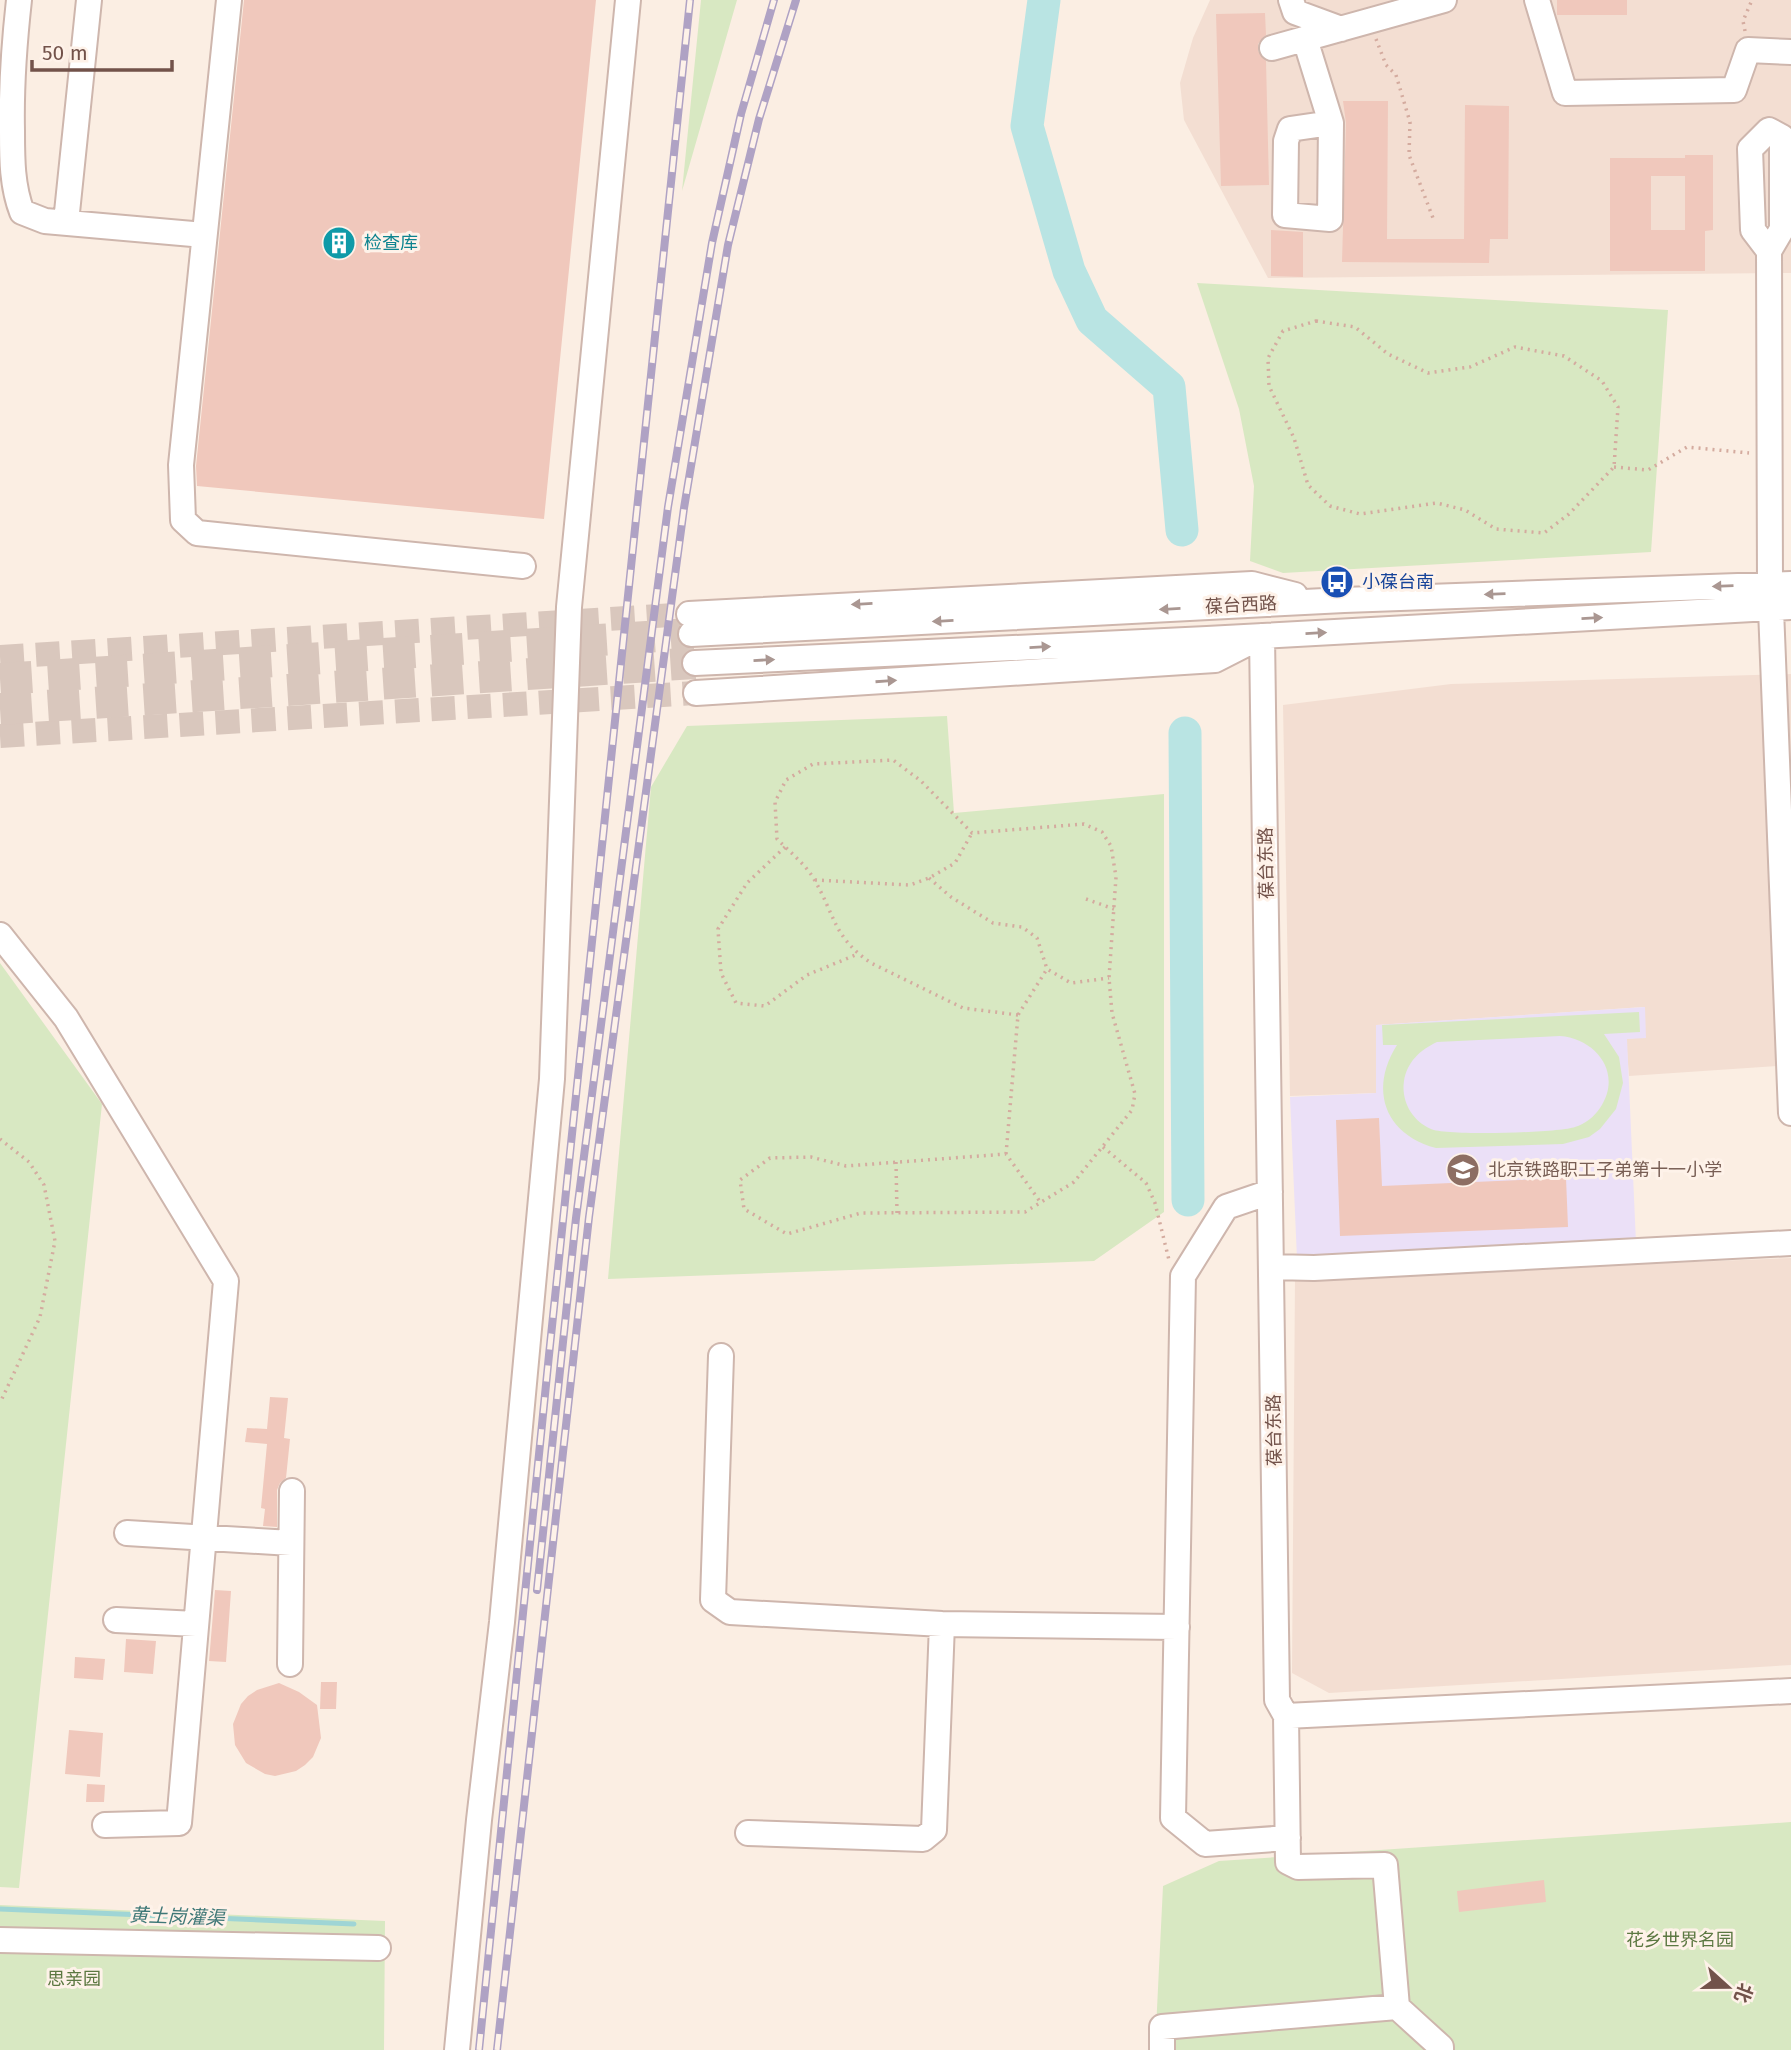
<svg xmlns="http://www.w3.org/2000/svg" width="1791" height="2050" font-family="'Fira Sans','Noto Sans SC',sans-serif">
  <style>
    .residential { fill: #f3ded2 }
    .education { fill: #ebe0f7 }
    .green { fill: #d8e8c2; fill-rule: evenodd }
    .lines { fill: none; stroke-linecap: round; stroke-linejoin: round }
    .stream { stroke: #9fd5d5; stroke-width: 5 }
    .river { stroke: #b9e4e3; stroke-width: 33 }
    .building { fill: #f0c8bc; fill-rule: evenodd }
    .minor-tunnel { stroke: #d9c7bd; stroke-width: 24; stroke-dasharray: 24 12; stroke-linecap: butt }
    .major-tunnel { stroke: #d9c7bd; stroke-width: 32; stroke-dasharray: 32 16; stroke-linecap: butt }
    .minor-casing { stroke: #ceb6ad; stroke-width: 28 }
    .path { stroke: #d4ab9f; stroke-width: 3.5; stroke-dasharray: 2 5; stroke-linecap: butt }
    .minor { stroke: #fff; stroke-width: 24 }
    .rail-casing { stroke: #afa2c4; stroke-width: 8 }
    .rail { stroke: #fef2e9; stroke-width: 5; stroke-dasharray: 16; stroke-linecap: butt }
    .oneway { fill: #aa9792 }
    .labels { text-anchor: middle; stroke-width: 6; stroke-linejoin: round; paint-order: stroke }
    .culture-label { font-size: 18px; fill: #0d838f; stroke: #fef2e9; text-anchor: start }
    .transit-label { font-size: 18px; fill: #164399; stroke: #fef2e9; text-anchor: start }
    .street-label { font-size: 18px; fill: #72524a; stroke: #fef2e9 }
    .education-label { font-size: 18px; fill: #785e54; stroke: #fef2e9; text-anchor: start }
    .park-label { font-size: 18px; fill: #5c7842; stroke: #fef2e9 }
    .water-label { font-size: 19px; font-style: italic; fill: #3f7877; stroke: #fef2e9 }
  </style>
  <rect width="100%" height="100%" fill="#fbeee3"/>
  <path class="residential" d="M1210 0H1791V273L1268 278 1184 120 1180 83 1193 38Z
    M1791 674V918L1777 1066 1629 1076 1626 1039 1645 1037 1644 1007 1377 1025 1376 1093 1290 1096 1283 705 1451 684Z
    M1791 1258V1665L1329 1693 1292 1673 1295 1278Z"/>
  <path class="education" d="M1645 1007 1646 1038 1627 1039 1636 1243 1297 1259 1290 1097 1376 1093V1025Z"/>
  <path class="green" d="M701 0H737L682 191Z
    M1197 283 1668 310 1651 552 1283 573 1250 561 1254 486 1239 409Z
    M947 716 954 813 1164 794V1212L1094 1261 608 1279 651 787 687 726Z
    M0 963 102 1104 19 1888 0 1887Z
    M1639 1012 1640 1032 1604 1034 1619 1057 1623 1083 1616 1109 1600 1129 1589 1137 1563 1144 1436 1148C1384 1134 1369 1089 1397 1045H1383L1382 1025ZM1560 1036C1597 1039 1623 1074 1600 1108 1594 1117 1585 1124 1575 1127 1558 1133 1445 1136 1431 1129 1412 1121 1401 1101 1404 1081 1407 1062 1420 1050 1437 1042Z
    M1791 1822V2050H1155L1163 1886 1219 1861Z
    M0 1905 385 1921 384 2050H0Z"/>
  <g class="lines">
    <path class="stream" d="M0 1909 354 1924"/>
    <path class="river" d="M1044 0 1027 126 1069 271 1092 320 1169 387 1182 530
      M1185 733 1188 1200"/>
  </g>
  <path class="building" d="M244 0H596L544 519 197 486 196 466Z
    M1557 0H1627V15H1557Z
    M1265 13 1266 35 1258 44V51L1266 61 1269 185 1221 186 1216 14Z
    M1343 101H1388L1387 239H1464L1465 105 1509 106 1508 239H1490L1489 263 1342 262 1346 123Z
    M1685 155H1713V230L1705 231V271H1610V158H1685ZM1651 176H1685V230H1651Z
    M1271 230 1303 232V277L1271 276Z
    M1379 1118 1382 1186 1566 1178 1568 1227 1340 1236 1336 1120Z
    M270 1397 288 1398 284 1438 290 1439 286 1478 280 1483 277 1490V1527L263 1526 265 1509 261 1508 267 1444 245 1442 247 1428 267 1429Z
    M215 1590 231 1591 226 1662 209 1661Z
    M126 1639 156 1641 153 1674 124 1672Z
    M75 1657 105 1659 103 1680 74 1678Z
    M321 1682H337L336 1709H320Z
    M279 1683 299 1692 317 1705 321 1738 313 1757 305 1765 296 1771 275 1776 265 1774 246 1763 235 1745 233 1724 241 1704 248 1696 257 1690Z
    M69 1730 103 1733 100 1777 65 1774Z
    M87 1784 105 1785 104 1802H86Z
    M1544 1880 1546 1902 1459 1912 1457 1891Z"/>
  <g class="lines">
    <path class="minor-tunnel" d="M0 657 689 614
      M0 736 696 693"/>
    <path class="major-tunnel" d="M0 679 691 634
      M0 709 695 663"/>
    <defs>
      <path id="minor" d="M19 0C14 45 11 85 12 131 12 159 12 186 22 212L45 221 204 235
        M229 0 181 465 183 520 197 533 523 566
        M1291 0 1295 12 1341 29
        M1537 0 1565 93 1734 90 1748 50 1791 52
        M1305 39 1331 123 1330 219 1285 215 1286 141 1290 129 1331 123
        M1272 48 1444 0
        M66 222 89 0
        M1769 251 1753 230 1750 149 1769 130 1782 137V229L1769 251 1770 584 1791 1113
        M689 614 1252 584 1295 595
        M691 634 1344 600 1791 584
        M695 663 1207 639 1791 607
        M696 693 1215 660 1262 636 1277 1700 1286 1716 1791 1691
        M0 935 66 1018 226 1281 179 1823 105 1825
        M1270 1192 1226 1207 1183 1276 1173 1818 1205 1844 1288 1838
        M1271 1267 1314 1268 1791 1243
        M721 1356 713 1600 730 1612 942 1624 1177 1627
        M127 1533 291 1543
        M116 1620 196 1624
        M290 1664 292 1491
        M1286 1716 1288 1862 1298 1867 1385 1865 1397 2007 1441 2047V2050
        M748 1833 923 1839 934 1830 942 1624
        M0 1940 378 1948
        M457 2050 479 1820 502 1622 552 1079 569 607 628 0
        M1162 2050V2027L1397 2007"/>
    </defs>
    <use href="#minor" class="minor-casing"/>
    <path class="path" d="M1745 31 1743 21 1752 0
      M1376 39 1386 65 1396 75 1410 122 1409 155 1433 218
      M1316 321 1355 327 1388 354 1428 373 1470 367 1515 347 1564 356 1602 381 1618 407 1614 467 1569 514 1544 533 1496 529 1465 510 1437 503 1360 514 1330 506 1308 485 1294 438 1269 386 1268 358 1283 331Z
      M1614 467 1648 470 1687 447 1749 453
      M785 847 747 883 718 929 721 973 736 1003 765 1006 807 975 858 954
      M929 878 951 897 993 923 1022 927 1037 938 1047 969 1071 983 1109 978
      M815 880 910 885 929 878 955 863 972 833
      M1086 899 1114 909
      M1018 1015 963 1008 871 963C833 937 835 915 814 879 805 864 790 852 777 839L775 802 786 780 813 764 893 760 921 781 972 833 1084 824 1102 832 1111 846 1116 877 1109 978 1112 1013 1135 1094 1132 1110 1074 1182 1025 1212 861 1213 787 1234 744 1209 740 1180 770 1158 811 1157 846 1166 1006 1154 1041 1203
      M0 1139 29 1162 44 1185 55 1241 40 1317 0 1403
      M1103 1147 1146 1183 1155 1203 1169 1260
      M1006 1154 1018 1015 1047 969
      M896 1162 897 1213"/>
    <use href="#minor" class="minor"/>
    <defs>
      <path id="rail" d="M537 1590 576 1218 668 507 712 243 741 114 774 0
        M479 2050 549 1355 690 0
        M497 2050 589 1217 684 508 728 245 759 119 796 0"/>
    </defs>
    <use href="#rail" class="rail-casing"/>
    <use href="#rail" class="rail"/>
  </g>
  <defs><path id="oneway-solid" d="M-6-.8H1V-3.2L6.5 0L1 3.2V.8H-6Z" transform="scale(1.75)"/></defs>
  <g class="oneway">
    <use href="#oneway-solid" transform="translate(1723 586) rotate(178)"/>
    <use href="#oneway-solid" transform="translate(1495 594) rotate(178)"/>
    <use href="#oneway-solid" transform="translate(862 604) rotate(177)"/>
    <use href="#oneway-solid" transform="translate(1170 609) rotate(177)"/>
    <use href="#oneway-solid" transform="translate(1592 618) rotate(-3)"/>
    <use href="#oneway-solid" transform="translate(943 621) rotate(177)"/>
    <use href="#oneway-solid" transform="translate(1316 633) rotate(-3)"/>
    <use href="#oneway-solid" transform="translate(1040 647) rotate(-3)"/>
    <use href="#oneway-solid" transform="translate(764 660) rotate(-3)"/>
    <use href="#oneway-solid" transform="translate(886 681) rotate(-4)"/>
  </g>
  <defs>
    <symbol id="building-disc" viewBox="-11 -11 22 22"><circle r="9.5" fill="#0f9aa8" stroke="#fef2e9"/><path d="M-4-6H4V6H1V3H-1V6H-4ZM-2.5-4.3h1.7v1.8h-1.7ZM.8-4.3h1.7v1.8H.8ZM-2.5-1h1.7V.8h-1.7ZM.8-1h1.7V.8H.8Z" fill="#fff"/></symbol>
    <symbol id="bus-disc" viewBox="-11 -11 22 22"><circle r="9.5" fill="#1a4fb4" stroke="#fef2e9"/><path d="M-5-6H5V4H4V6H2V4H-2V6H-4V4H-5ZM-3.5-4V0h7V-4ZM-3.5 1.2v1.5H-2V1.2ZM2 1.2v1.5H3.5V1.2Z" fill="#fff"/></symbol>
    <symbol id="school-disc" viewBox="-11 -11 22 22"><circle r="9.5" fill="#8d6e63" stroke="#fef2e9"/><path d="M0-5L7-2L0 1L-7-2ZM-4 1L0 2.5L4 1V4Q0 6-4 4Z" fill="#fff"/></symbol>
  </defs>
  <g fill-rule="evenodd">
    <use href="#building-disc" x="320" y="224" width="38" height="38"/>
    <use href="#bus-disc" x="1318" y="563" width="38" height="38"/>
    <use href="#school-disc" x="1444" y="1151" width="38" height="38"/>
  </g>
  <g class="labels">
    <g class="culture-label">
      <text x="364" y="249">检查库</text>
    </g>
    <g class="transit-label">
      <text x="1362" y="588">小葆台南</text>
    </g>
    <g class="street-label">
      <text transform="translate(1241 605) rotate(-3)" y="6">葆台西路</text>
      <text transform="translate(1266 863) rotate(-91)" y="6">葆台东路</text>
      <text transform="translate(1274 1430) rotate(-91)" y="6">葆台东路</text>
    </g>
    <g class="education-label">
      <text x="1488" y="1176">北京铁路职工子弟第十一小学</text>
    </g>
    <g class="park-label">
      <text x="1680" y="1946">花乡世界名园</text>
      <text x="74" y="1985">思亲园</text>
    </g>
    <g class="water-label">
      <text transform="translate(177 1916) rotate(2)" y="7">黄土岗灌渠</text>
    </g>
  </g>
  <g transform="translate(1728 1987) rotate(111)" stroke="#fef2e9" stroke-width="5" paint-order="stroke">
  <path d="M0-5L12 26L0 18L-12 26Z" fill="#72524a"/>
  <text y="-10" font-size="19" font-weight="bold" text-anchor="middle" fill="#72524a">北</text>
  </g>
  <path d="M32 60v10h140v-10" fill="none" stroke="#72524a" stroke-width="3.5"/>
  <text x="42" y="60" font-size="21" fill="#72524a" stroke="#fef2e9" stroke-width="5" paint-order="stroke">50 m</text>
</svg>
